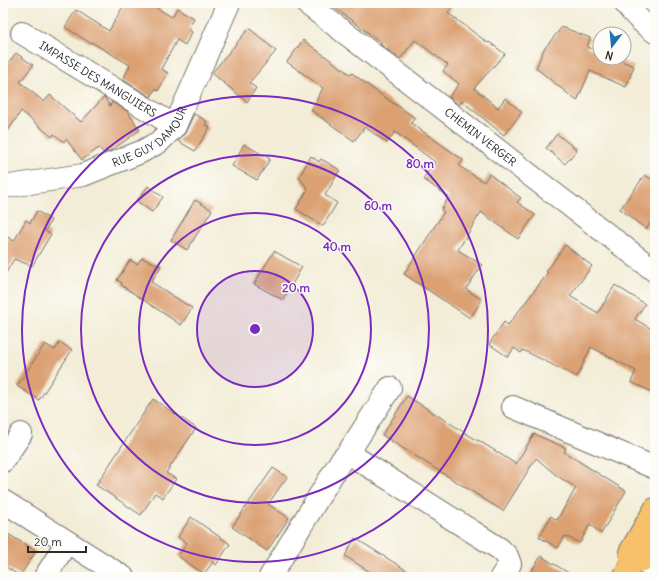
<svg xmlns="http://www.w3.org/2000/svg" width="658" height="580" font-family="Delius,sans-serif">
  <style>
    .building { fill: #dba173 }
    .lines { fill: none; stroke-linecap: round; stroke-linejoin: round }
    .minor-casing { stroke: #716f67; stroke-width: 24 }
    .major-casing { stroke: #716f67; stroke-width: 24 }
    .minor { stroke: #fff; stroke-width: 22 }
    .major { stroke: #f7c06b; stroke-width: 22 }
    .ring { fill: none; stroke: #7b2cbf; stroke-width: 2 }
    .labels { text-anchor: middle; stroke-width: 3; stroke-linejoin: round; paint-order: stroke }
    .street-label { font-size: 11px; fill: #2b2b2b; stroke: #fdfcf7 }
    .centre { fill: #7b2cbf; stroke: #fdfcf7; stroke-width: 2 }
    .ring-label { font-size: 12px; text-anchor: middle; font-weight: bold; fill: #7b2cbf; stroke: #fdfcf7; stroke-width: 3; stroke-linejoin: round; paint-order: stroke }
  </style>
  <rect width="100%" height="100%" fill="#fdfcf7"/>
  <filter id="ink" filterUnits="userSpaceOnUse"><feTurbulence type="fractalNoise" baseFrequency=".025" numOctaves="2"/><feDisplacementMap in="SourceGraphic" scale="8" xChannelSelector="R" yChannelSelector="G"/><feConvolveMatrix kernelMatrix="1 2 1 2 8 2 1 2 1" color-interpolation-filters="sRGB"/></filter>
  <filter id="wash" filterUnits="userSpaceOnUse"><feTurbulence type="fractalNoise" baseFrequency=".012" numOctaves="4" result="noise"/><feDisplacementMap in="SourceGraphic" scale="16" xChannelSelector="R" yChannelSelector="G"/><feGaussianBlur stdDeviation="0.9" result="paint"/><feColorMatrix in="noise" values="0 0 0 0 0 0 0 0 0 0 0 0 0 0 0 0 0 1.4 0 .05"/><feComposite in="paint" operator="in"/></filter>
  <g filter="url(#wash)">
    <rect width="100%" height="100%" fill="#f3edd7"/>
    <g id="blocks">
      <path class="building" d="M125 3H148L172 17 177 8 194 18 188 29 192 32 185 45 177 40 161 69 168 73 158 91 155 89 151 97 123 80 130 65 91 42 90 43 65 27 76 10 109 31Z
        M328 3H455L448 13 488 43 489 42 505 54 474 88 498 108 505 98 522 112 504 135 462 101 459 105 449 97 459 84 443 71 448 65 415 40 400 59 380 44 382 43Z
        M562 27 590 38 587 47 600 52V58H614L634 66 626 87 590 71 577 101 536 68 544 49Z
        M249 28 276 51 249 83 256 88 247 102 212 73Z
        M303 40 351 75 352 73 373 89 396 105H397L415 118 411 123 463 160 459 166 484 182 489 174 521 198 517 202 535 215 518 239 481 212 458 250 482 265 466 289 482 300 470 318 404 274 444 212 441 210 449 197 423 179 435 162 395 132 387 143 365 127 354 141 311 110 323 88 287 62Z
        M16 53 33 65 20 82 44 102 50 95 81 122 104 97 110 106 112 102 127 111 140 130 112 150 104 153 99 148 82 160 66 139 64 142 54 134 52 137 21 111 3 139V70Z
        M194 114 207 121 205 125 210 127 195 151 178 141 185 133Z
        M557 134 577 150 565 164 546 148Z
        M244 144 270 159 257 180 232 166Z
        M311 156 319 162 321 159 340 170 325 195 337 203 323 226 296 209 308 189 299 177Z
        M645 175 655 182V217L646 229 620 209Z
        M148 186 163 197 152 212 137 201Z
        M195 200 212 210 187 250 171 240Z
        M37 211 51 220 45 231 51 234 32 266 14 259 3 278V234L14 241 26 220 30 223Z
        M565 245 592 266 570 296 598 313 615 285 645 304 635 319 655 331V393L631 382 636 371 591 347 577 377 523 350 521 353 514 348 508 357 489 344 504 322 508 325 548 273 546 272Z
        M274 251 302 267 283 300 254 284Z
        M142 258 161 266 151 282 192 308 181 325 121 285 122 283 117 280 130 260 137 264Z
        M60 342 72 350 39 400 17 386 45 344 55 350Z
        M407 396 478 441V440L516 464 534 434 566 448 564 452 626 491 601 534 590 524 580 543 565 536 558 548 539 537 551 516 557 520 576 488 556 475 536 458 503 511 382 435Z
        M153 399 196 428 166 473 176 479 163 498 155 493 141 515 96 485Z
        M273 468 287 477 268 504 289 518 267 551 232 527Z
        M191 517 230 544 216 565 213 562 204 574 178 556 187 543 178 537Z
        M3 531 36 551 20 576 3 565Z
        M355 538 417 577H378L345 556Z
        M541 556 575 577H528Z"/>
    </g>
  </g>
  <g filter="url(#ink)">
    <use href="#blocks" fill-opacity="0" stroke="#716f67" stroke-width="1"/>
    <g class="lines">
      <defs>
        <g id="minor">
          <path id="s1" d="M306 3 655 271"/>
          <path d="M625 3C633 14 643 24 655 32"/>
          <path id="s2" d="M22 33 175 126"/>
          <path id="s3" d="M3 187 83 175 141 152 159 142 175 126 229 3"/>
          <path d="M513 407 655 468"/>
          <path d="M348 453 500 549 507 556 510 564 501 577"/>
          <path d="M3 461 21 434"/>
          <path d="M3 501 123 577"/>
          <path d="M643 560 655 568"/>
          <path d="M45 577 67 542"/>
          <path d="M270 577 340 462 348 453 390 388"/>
        </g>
        <path id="major" d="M632 562 643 560 655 541
          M624 577 632 562 630 552 655 509"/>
      </defs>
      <use href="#minor" class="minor-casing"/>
      <use href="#major" class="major-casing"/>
      <use href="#minor" class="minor"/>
      <use href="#major" class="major"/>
    </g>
  </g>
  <circle cx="255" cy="329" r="58" fill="#7b2cbf" fill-opacity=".12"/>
  <g class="ring">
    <circle cx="255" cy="329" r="58"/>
    <circle cx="255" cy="329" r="116"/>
    <circle cx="255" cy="329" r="174"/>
    <circle cx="255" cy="329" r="233"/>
  </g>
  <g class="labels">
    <g class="street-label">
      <text dy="4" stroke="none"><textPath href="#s2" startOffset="89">IMPASSE DES MANGUIERS</textPath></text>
      <text dy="4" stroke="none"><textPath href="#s3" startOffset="160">RUE GUY DAMOUR</textPath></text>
      <text dy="4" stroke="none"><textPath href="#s1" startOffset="220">CHEMIN VERGER</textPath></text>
    </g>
  </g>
  <circle cx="255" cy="329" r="6" class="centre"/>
  <g class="ring-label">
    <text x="420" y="168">80 m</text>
    <text x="378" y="210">60 m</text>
    <text x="337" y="251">40 m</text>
    <text x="296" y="292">20 m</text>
  </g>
  <rect width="658" height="580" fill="none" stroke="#fdfcf7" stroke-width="16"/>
  <g transform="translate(612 46) rotate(196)"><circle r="19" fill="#fdfcf7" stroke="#a9a8a5"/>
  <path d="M0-3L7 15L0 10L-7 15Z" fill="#1f6fb2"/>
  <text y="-6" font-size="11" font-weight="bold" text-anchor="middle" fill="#2b2b2b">N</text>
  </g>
  <path d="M28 546v6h58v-6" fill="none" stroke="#2b2b2b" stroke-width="2"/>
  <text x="34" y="546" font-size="12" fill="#2b2b2b" stroke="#fdfcf7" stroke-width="3" paint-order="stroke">20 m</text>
</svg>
